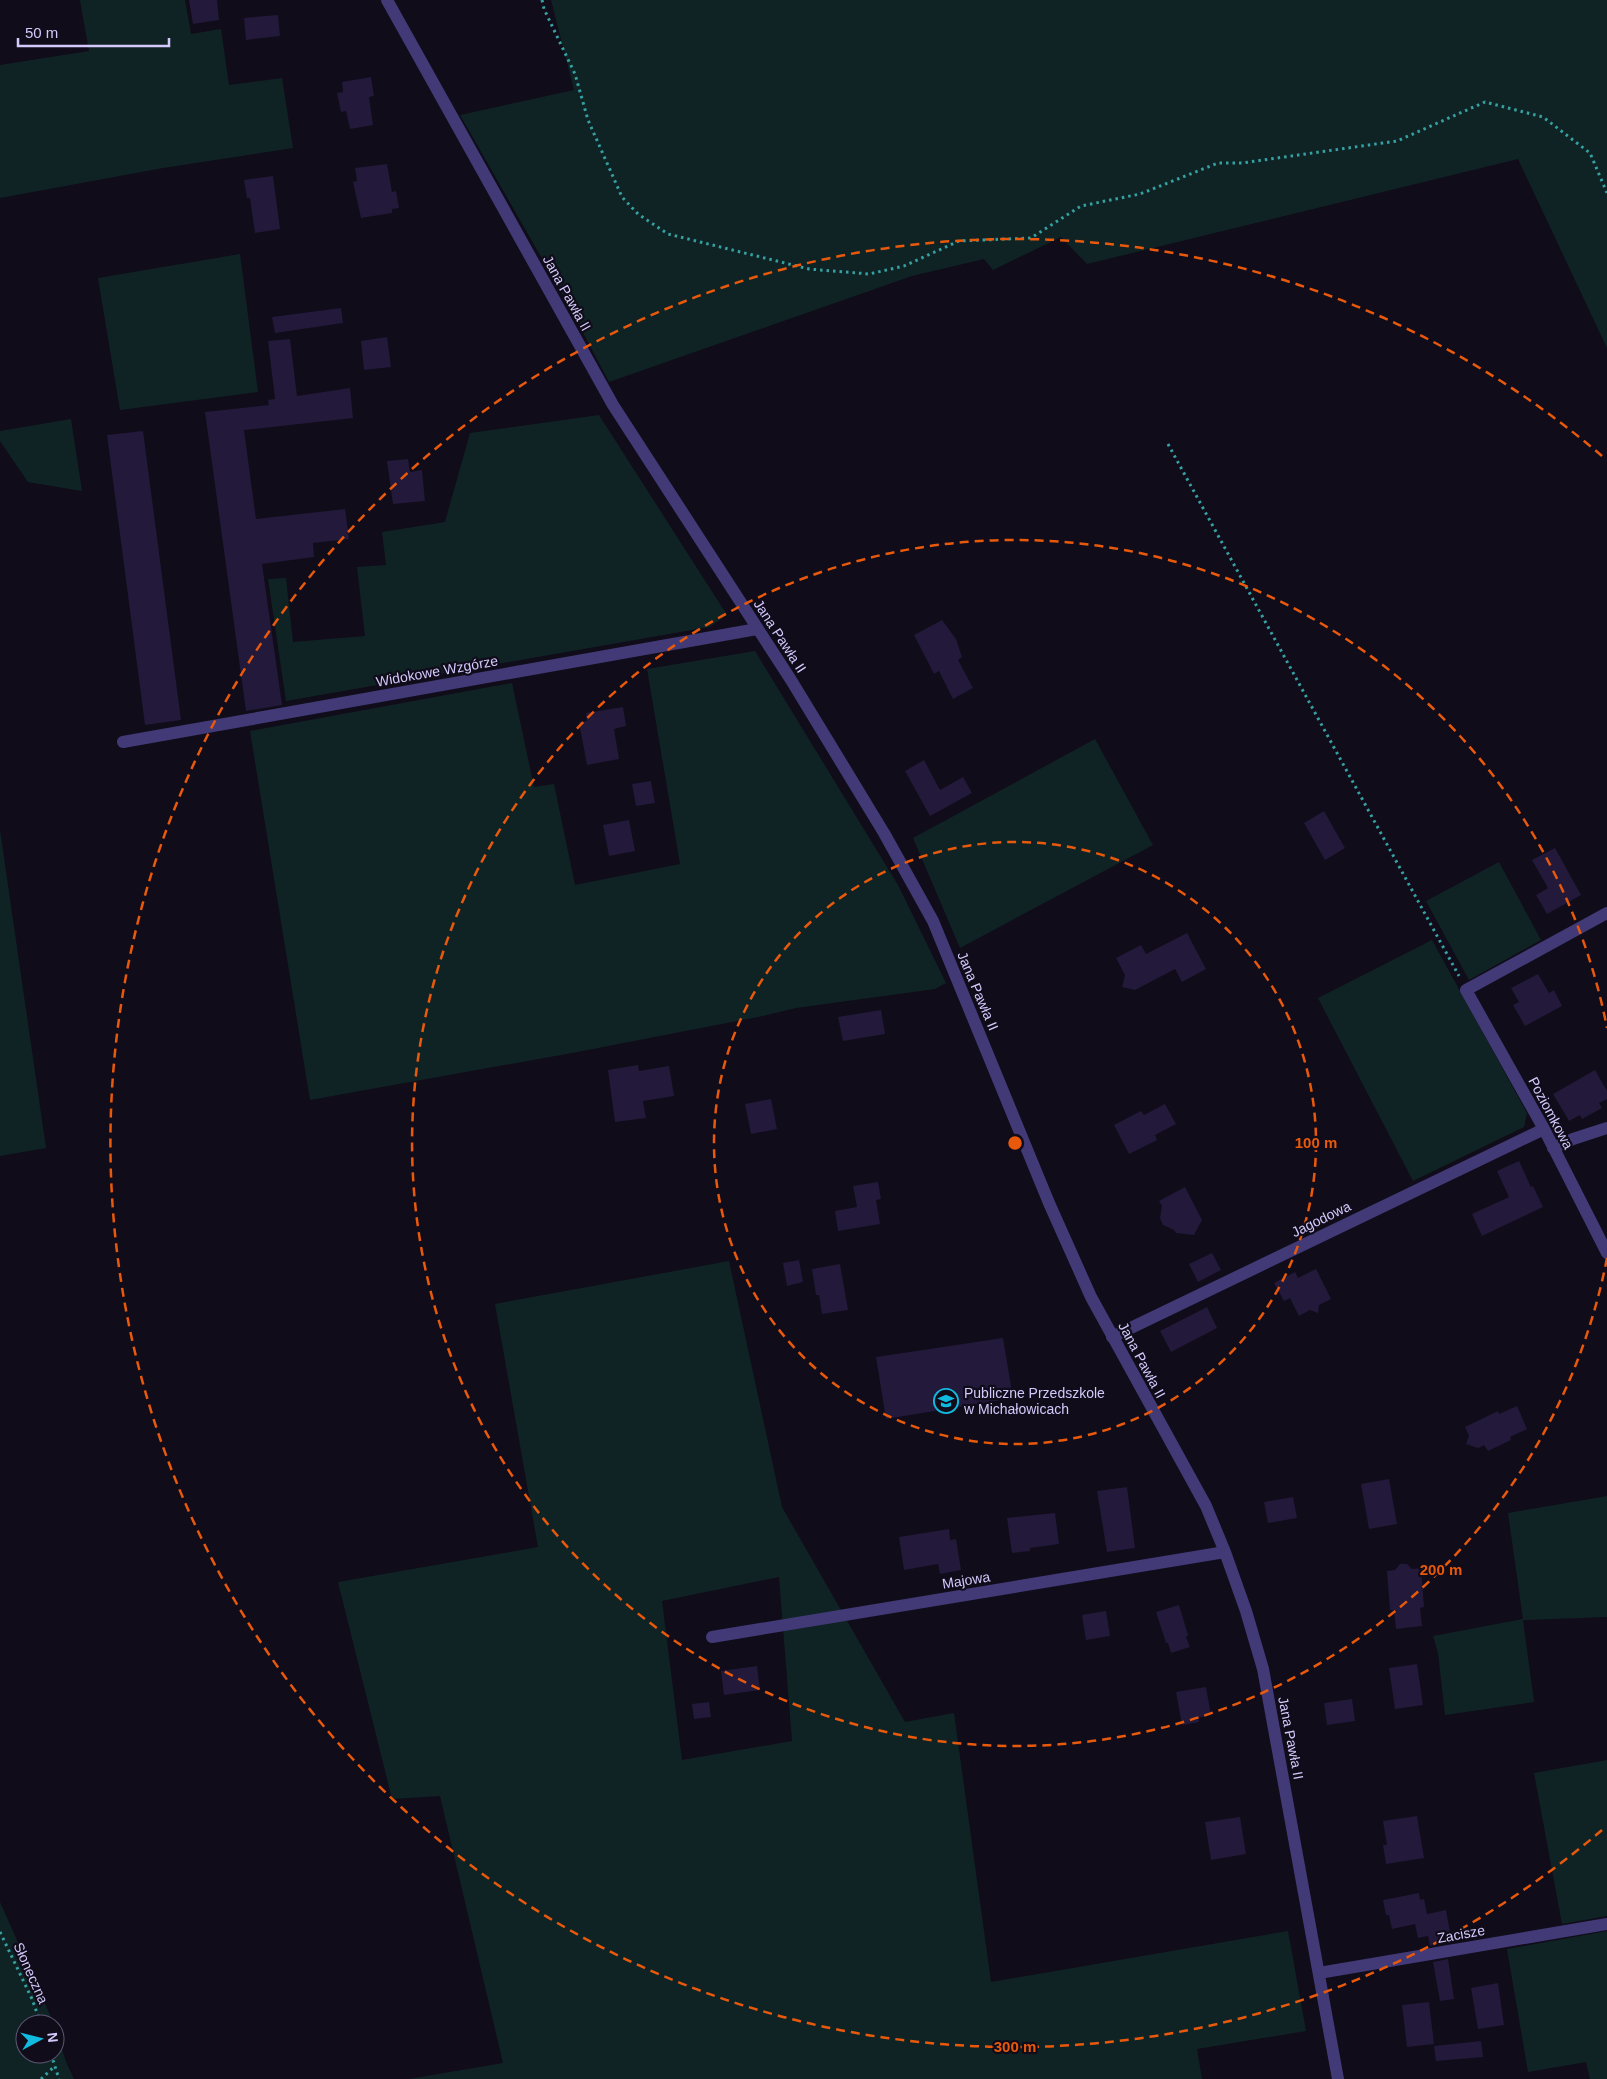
<svg xmlns="http://www.w3.org/2000/svg" width="1607" height="2079" font-family="Helvetica,sans-serif">
  <style>
    .green { fill: #102324; fill-rule: evenodd }
    .building { fill: #23193a }
    .lines { fill: none; stroke-linecap: round; stroke-linejoin: round }
    .path { stroke: #35a1a3; stroke-width: 3; stroke-dasharray: 2.5 4; stroke-linecap: butt }
    .minor { stroke: #413a76; stroke-width: 12 }
    .ring { fill: none; stroke: #e8590c; stroke-width: 2.5; stroke-dasharray: 9 6 }
    .labels { text-anchor: middle; stroke-width: 4.5; stroke-linejoin: round; paint-order: stroke }
    .street-label { font-size: 14px; fill: #d3c9fb; stroke: #100c1a }
    .poi-label { font-size: 14px; fill: #d3c9fb; stroke: #100c1a; text-anchor: start }
    .centre { fill: #e8590c; stroke: #100c1a; stroke-width: 2.5 }
    .ring-label { font-size: 15px; text-anchor: middle; font-weight: bold; fill: #e8590c; stroke: #100c1a; stroke-width: 4.5; stroke-linejoin: round; paint-order: stroke }
  </style>
  <rect width="100%" height="100%" fill="#100c1a"/>
  <path class="green" d="M80 0H185L191 34 221 29 229 85 282 78 293 148 163 168 0 198V65L89 51Z
    M551 0H1607V348L1518 159 1087 264 1061 237 993 270 984 259 912 276 609 382 569 306 460 115 574 90Z
    M240 254 258 392 120 410 98 278Z
    M599 415 727 615 709 627 286 701 268 579 286 578 293 642 365 636 357 567 386 565 382 532 445 522 470 433Z
    M71 419 82 491 28 482 0 441V431Z
    M755 651 898 885 946 983 935 989 796 1008 763 1016 572 1053 310 1100 250 731 512 683 534 787 554 784 575 885 680 864 647 669Z
    M1095 739 1153 845 960 948 913 838Z
    M0 830 46 1148 0 1156Z
    M1499 862 1541 940 1469 980 1426 901Z
    M1432 940 1527 1113 1524 1127 1413 1181 1318 998Z
    M729 1261 782 1507 905 1722 954 1713 991 1982 1288 1931 1306 2031 1197 2049 1202 2079H409L503 2063 440 1796 392 1799 338 1582 538 1547 495 1304ZM779 1577 792 1741 682 1760 662 1601Z
    M1607 1496V1617L1523 1620 1534 1702 1445 1715 1438 1653 1433 1636 1523 1619 1508 1513Z
    M1607 1760V1916L1562 1924 1534 1773Z
    M0 1902 54 2024H25V2054H55V2027L66 2062 74 2079H0Z
    M1607 1931V2079H1590L1586 2062 1528 2072 1507 1949Z"/>
  <path class="building" d="M189 0H217L219 20 193 24Z
    M278 15 280 36 246 40 244 18Z
    M371 77 374 96 369 97 373 125 350 129 346 111 341 112 337 93 343 92 342 82Z
    M387 164 392 192 396 191 399 208 392 209V213L361 218 353 182 357 181 355 168Z
    M273 176 280 229 255 233 250 198H247L244 180Z
    M341 308 343 323 275 333 272 317Z
    M387 337 391 367 364 370 361 341Z
    M290 339 297 396 350 388 353 418 244 430 256 519 345 509 349 539 313 543 314 557 262 564 282 705 246 711 205 412 269 405 268 400 275 399 268 341Z
    M143 431 181 720 145 725 107 435Z
    M408 459 410 472 422 470 425 501 393 504 387 461Z
    M942 620 956 639 962 657 958 660 973 688 953 699 939 671 934 674 914 635Z
    M623 707 626 726 614 729 619 759 587 765 579 722 587 721 586 713Z
    M924 760 940 790 963 777 972 793 930 816 905 771Z
    M651 781 655 803 636 806 632 784Z
    M1324 811 1345 848 1325 860 1304 823Z
    M629 820 635 851 609 856 603 825Z
    M1555 848 1581 895 1547 914 1536 895 1548 888 1532 860Z
    M1187 933 1206 969 1182 982 1175 969 1135 990 1122 987 1125 975 1116 958 1141 945 1146 954Z
    M1538 974 1549 993 1554 990 1562 1006 1525 1026 1513 1005 1519 1002 1511 988Z
    M881 1010 885 1034 843 1041 838 1017Z
    M638 1065 639 1071 669 1066 674 1096 643 1101 646 1118 615 1122 608 1070Z
    M1595 1070 1607 1091V1099L1599 1103 1602 1108 1582 1119 1580 1115 1569 1121 1553 1094Z
    M771 1099 777 1129 751 1134 745 1104Z
    M1165 1104 1176 1124 1155 1135 1157 1140 1129 1154 1114 1125 1141 1111 1144 1115Z
    M1519 1161 1531 1187 1533 1186 1543 1207 1482 1236 1472 1214 1509 1197 1497 1171Z
    M878 1182 881 1199 876 1200 880 1224 838 1231 835 1211 857 1207 853 1186Z
    M1185 1187 1202 1220 1194 1235 1176 1233 1174 1230 1163 1225 1160 1218 1162 1206 1159 1201Z
    M1212 1253 1221 1270 1198 1282 1189 1264Z
    M799 1260 803 1282 787 1286 783 1263Z
    M840 1264 848 1310 822 1314 819 1295H816L812 1269Z
    M1316 1269 1331 1299 1319 1305 1318 1313 1310 1310 1299 1316 1290 1298 1284 1301 1274 1283 1295 1272 1298 1278Z
    M1207 1307 1217 1328 1171 1352 1160 1331Z
    M1003 1338 1013 1398 886 1419 876 1357Z
    M1517 1406 1527 1429 1510 1437 1511 1440 1488 1451 1484 1445 1478 1448 1466 1444 1469 1436 1465 1427 1498 1411 1499 1414Z
    M1389 1479 1397 1524 1369 1529 1361 1484Z
    M1127 1487 1135 1548 1107 1552 1097 1491Z
    M1293 1497 1297 1518 1268 1523 1264 1502Z
    M1055 1513 1059 1544 1030 1548V1551L1012 1553 1007 1518Z
    M949 1529 950 1540 956 1539 961 1570 940 1574 938 1564 904 1570 899 1537Z
    M1400 1564H1407L1412 1569 1421 1568 1424 1607 1420 1608 1422 1626 1396 1629 1394 1610H1390L1387 1571 1395 1570Z
    M1179 1605 1188 1635 1186 1637 1190 1647 1171 1653 1168 1643H1166L1156 1612Z
    M1106 1611 1110 1636 1086 1640 1082 1615Z
    M1417 1664 1423 1705 1395 1709 1389 1668Z
    M757 1666 760 1690 724 1695 721 1671Z
    M1206 1687 1211 1715 1198 1718 1199 1722 1182 1725 1176 1692Z
    M1352 1699 1355 1721 1327 1725 1324 1703Z
    M709 1702 711 1717 694 1719 692 1704Z
    M1417 1816 1424 1858 1386 1864 1383 1845H1387L1383 1821Z
    M1240 1817 1246 1854 1211 1860 1205 1822Z
    M1419 1893 1420 1900 1424 1899 1427 1914 1446 1910 1450 1932 1444 1933 1445 1943 1430 1946 1428 1936 1418 1938 1415 1924 1392 1929 1389 1915H1386L1383 1900Z
    M1448 1959 1454 1999 1440 2001 1433 1962Z
    M1498 1983 1504 2025 1478 2029 1471 1988Z
    M1429 2002 1434 2044 1407 2047 1402 2005Z
    M1481 2041 1483 2057 1436 2061 1434 2046Z"/>
  <g class="lines">
    <path class="path" d="M542 0 544 9 575 74 588 120 622 197 638 214 668 234 809 269 869 274 904 266 959 241 1031 238 1081 206 1140 194 1218 163H1242L1397 141 1485 102 1543 117 1590 153 1607 193
      M1168 444 1459 976
      M0 1932 32 1999 41 2024
      M51 2054 59 2079
      M41 2079 55 2066"/>
    <path class="minor" d="M387 0 613 405 791 680 884 833 933 921 1049 1203 1091 1297 1206 1506 1225 1552 1246 1611 1263 1669 1338 2079
      M123 742 757 629
      M1607 913 1466 990 1544 1129 1607 1253
      M1553 1148 1573 1139 1607 1128
      M1112 1337 1544 1129
      M712 1637 1225 1552
      M1319 1973 1607 1924"/>
  </g>
  <g class="ring">
    <circle cx="1015" cy="1143" r="301"/>
    <path d="M1607 1258A603 603 0 1 1 1607 1028"/>
    <path d="M1602 1830A904 904 0 1 1 1602 456"/>
  </g>
  <defs>
    <symbol id="school-ring" viewBox="-11 -11 22 22"><circle r="9.5" fill="#100c1a" stroke="#11badf" stroke-width="1.5"/><path d="M0-5L7-2L0 1L-7-2ZM-4 1L0 2.5L4 1V4Q0 6-4 4Z" fill="#11badf"/></symbol>
  </defs>
  <g fill-rule="evenodd">
    <use href="#school-ring" x="932" y="1387" width="28" height="28"/>
  </g>
  <g class="labels">
    <g class="street-label">
      <text transform="translate(567 293) rotate(61)" y="5">Jana Pawła II</text>
      <text transform="translate(780 636) rotate(57)" y="5">Jana Pawła II</text>
      <text transform="translate(437 671) rotate(-10)" y="5">Widokowe Wzgórze</text>
      <text transform="translate(978 991) rotate(67)" y="5">Jana Pawła II</text>
      <text transform="translate(1551 1113) rotate(62)" y="5">Poziomkowa</text>
      <text transform="translate(1321 1219) rotate(-26)" y="5">Jagodowa</text>
      <text transform="translate(1142 1360) rotate(62)" y="5">Jana Pawła II</text>
      <text transform="translate(966 1580) rotate(-9)" y="5">Majowa</text>
      <text transform="translate(1291 1738) rotate(79)" y="5">Jana Pawła II</text>
      <text transform="translate(1461 1934) rotate(-10)" y="5">Zacisze</text>
      <text transform="translate(31 1973) rotate(66)" y="5">Słoneczna</text>
    </g>
    <g class="poi-label">
      <text x="964" y="1398">Publiczne Przedszkole<tspan x="964" dy="16">w Michałowicach</tspan></text>
    </g>
  </g>
  <circle cx="1015" cy="1143" r="8" class="centre"/>
  <g class="ring-label">
    <text x="1316" y="1148">100 m</text>
    <text x="1441" y="1575">200 m</text>
    <text x="1015" y="2052">300 m</text>
  </g>
  <g transform="translate(40 2039) rotate(83)"><circle r="24" fill="#100c1a" stroke="#5e5874"/>
  <path d="M0-4L9 19L0 12L-9 19Z" fill="#11badf"/>
  <text y="-8" font-size="14" font-weight="bold" text-anchor="middle" fill="#d3c9fb">N</text>
  </g>
  <path d="M18 38v8h151v-8" fill="none" stroke="#d3c9fb" stroke-width="2.5"/>
  <text x="25" y="38" font-size="15" fill="#d3c9fb" stroke="#100c1a" stroke-width="4" paint-order="stroke">50 m</text>
</svg>
